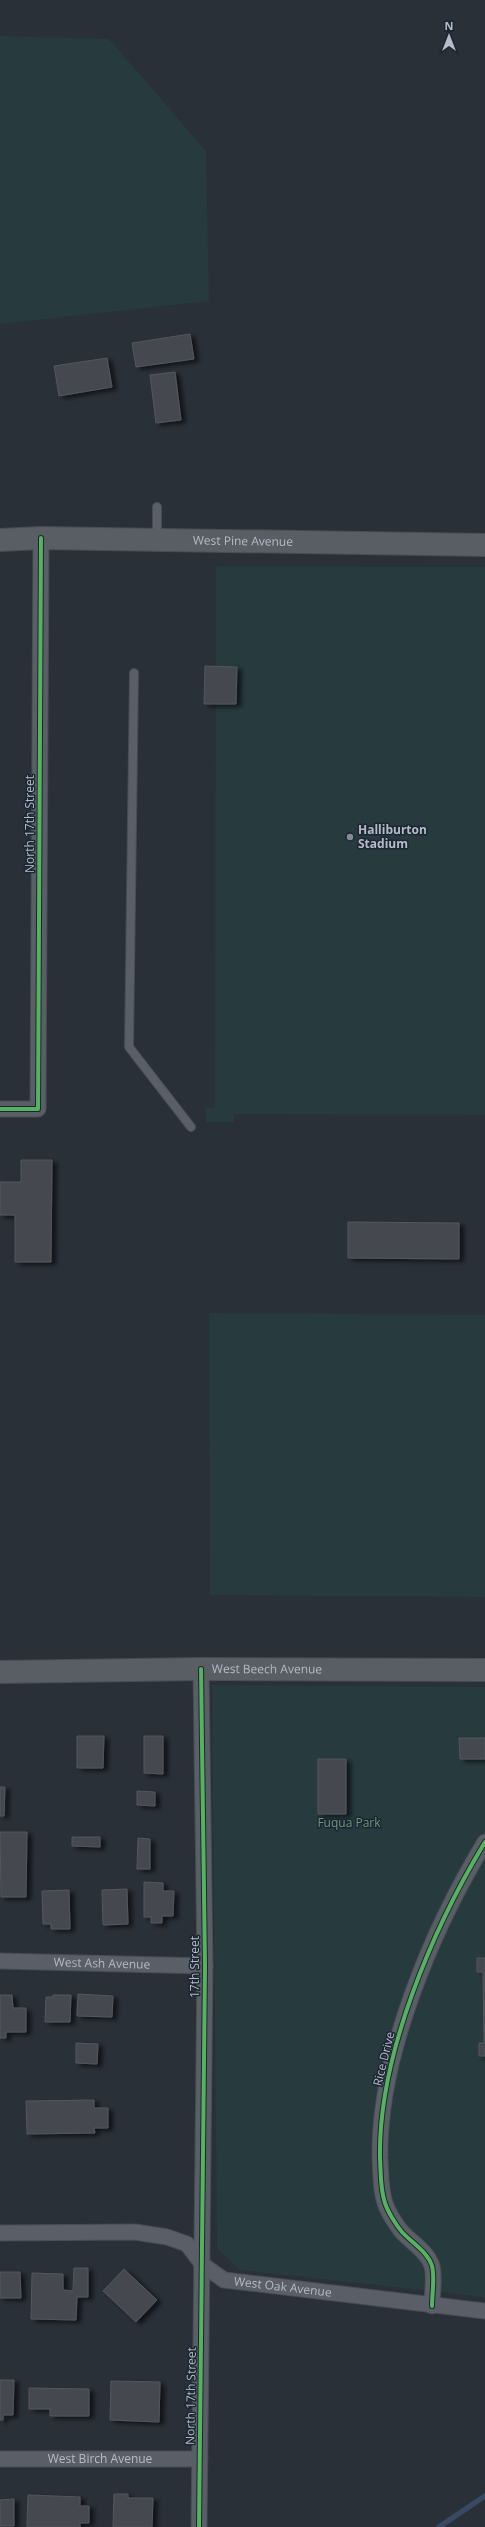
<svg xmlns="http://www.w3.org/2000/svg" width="485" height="2527" font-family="'Open Sans',sans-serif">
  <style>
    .green { fill: #273a3e }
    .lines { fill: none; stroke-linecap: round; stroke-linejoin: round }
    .stream { stroke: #384963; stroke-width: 5.5 }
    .building { fill: #444950; stroke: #52575f; filter: url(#shadow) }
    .lane-casing { stroke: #484c53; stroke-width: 10 }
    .street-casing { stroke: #484c53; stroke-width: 17 }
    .secondary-casing { stroke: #484c53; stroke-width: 24 }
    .lane { stroke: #5a5e66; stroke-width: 8 }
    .street { stroke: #5a5e66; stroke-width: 15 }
    .secondary { stroke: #595d64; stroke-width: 22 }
    .cycleway-casing { stroke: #1d2633; stroke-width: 6 }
    .cycleway { stroke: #56b35d; stroke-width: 4 }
    .poi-dot { fill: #848b96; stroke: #1d2633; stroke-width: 1.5 }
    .labels { text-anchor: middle; stroke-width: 3; stroke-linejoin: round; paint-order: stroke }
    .street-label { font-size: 12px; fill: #b4bcc9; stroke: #1d2633 }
    .poi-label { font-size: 12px; font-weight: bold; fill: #b4bcc9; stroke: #1d2633; text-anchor: start }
    .park-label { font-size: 12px; fill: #6b9a76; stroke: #1d2633 }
  </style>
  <defs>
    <filter id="shadow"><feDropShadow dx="4.5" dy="2.5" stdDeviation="2" flood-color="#0009"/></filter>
  </defs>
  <rect width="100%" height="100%" fill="#2a3038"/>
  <path class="green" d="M0 36 109 39 206 151 209 301 0 324Z
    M216 566 485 567V1115L234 1114V1122H206V1108L215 1107Z
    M209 1313 485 1315V1597L210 1595Z
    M212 1685 485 1687V2297L240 2270 217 2248Z"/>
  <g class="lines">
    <path class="stream" d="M439 2527 485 2496"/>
  </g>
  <path class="building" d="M190 334 194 359 136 367 132 343Z
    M107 358 112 387 59 396 54 366Z
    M175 372 181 420 156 423 150 375Z
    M205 666 237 667 236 704H204Z
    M21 1160H52L51 1262H15V1215H0V1182H21Z
    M348 1222 459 1223V1259L348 1258Z
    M77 1736H104L103 1768H77Z
    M144 1736H163V1774L144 1773Z
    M459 1738H485V1759H460Z
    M318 1759H346V1814H318Z
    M0 1787H5L4 1816H0Z
    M137 1791 155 1792V1806L137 1805Z
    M0 1832H27L26 1897H1Z
    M72 1837H100V1847L72 1846Z
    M138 1838 150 1839V1869H137Z
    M144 1882 163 1883V1891H174L173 1916H162V1923H151V1917H144Z
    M127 1889 128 1924 103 1925 102 1890Z
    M69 1890 70 1929H51V1924H43L42 1891Z
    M477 1958H485V2056H479V2043H484L483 1972H477Z
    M78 1994 113 1996 112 2017 77 2016Z
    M0 1995H12L13 2008H26V2032H6V2038H0Z
    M53 1995H71L70 2022H45L46 1997H53Z
    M76 2043 98 2044 97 2064 76 2063Z
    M94 2100V2108H108V2128H94L95 2133 27 2134 26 2101Z
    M74 2268H88V2297H77L76 2320 31 2319 32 2273 63 2274V2290L73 2291Z
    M124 2269 157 2300 136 2322 103 2291Z
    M0 2272H20L21 2298H0Z
    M0 2380H14L13 2415H3V2420H0Z
    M111 2381 160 2382 159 2422 110 2420Z
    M29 2388 89 2389V2416H50V2409H29Z
    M114 2494H128V2498H153L152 2527H113Z
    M28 2495 80 2497V2506H89V2523H80V2527H27Z
    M14 2499V2526H0V2500Z"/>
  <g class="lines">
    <defs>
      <path id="lane" d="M157 507V539
        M134 673 129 1047 191 1127"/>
      <g id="street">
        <path d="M0 1109H38L41 538"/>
        <path id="s1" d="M0 1961 205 1966"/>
        <path id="s2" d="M0 2233 135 2232 167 2237 187 2244 203 2265 224 2280 485 2311"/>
        <path d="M432 2306C432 2294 435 2277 432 2266 428 2252 411 2242 402 2232 396 2225 388 2212 385 2203 380 2189 381 2173 380 2158 378 2056 433 1928 485 1842"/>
        <path id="s3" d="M0 2459H200"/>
        <path d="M199 2527 205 1966 201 1669"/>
      </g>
      <g id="secondary">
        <path id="s4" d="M0 540 41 538 485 545"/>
        <path id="s5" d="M0 1672 201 1669 485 1670"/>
      </g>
    </defs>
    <use href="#lane" class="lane-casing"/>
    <use href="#street" class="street-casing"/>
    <use href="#secondary" class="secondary-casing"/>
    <use href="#lane" class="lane"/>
    <use href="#street" class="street"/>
    <use href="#secondary" class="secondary"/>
    <defs>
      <path id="cycleway" d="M0 1109H38L41 538
        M432 2306C432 2294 435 2277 432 2266 428 2252 411 2242 402 2232 396 2225 388 2212 385 2203 380 2189 381 2173 380 2158 378 2056 433 1928 485 1842
        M199 2527 205 1966 201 1669"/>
    </defs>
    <use href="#cycleway" class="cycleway-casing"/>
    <use href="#cycleway" class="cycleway"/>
  </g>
  <circle class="poi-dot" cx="350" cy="837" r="4"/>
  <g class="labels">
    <g class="street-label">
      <text dy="4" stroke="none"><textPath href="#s4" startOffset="243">West Pine Avenue</textPath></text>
      <text transform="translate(30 824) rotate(-90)" y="4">North 17th Street</text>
      <text dy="4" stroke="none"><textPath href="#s5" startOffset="267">West Beech Avenue</textPath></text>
      <text dy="4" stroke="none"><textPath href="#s1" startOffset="102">West Ash Avenue</textPath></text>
      <text transform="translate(195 1967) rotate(-90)" y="4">17th Street</text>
      <text transform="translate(384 2059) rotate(-76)" y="4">Rice Drive</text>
      <text dy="4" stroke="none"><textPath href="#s2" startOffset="300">West Oak Avenue</textPath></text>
      <text transform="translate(191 2396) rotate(-89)" y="4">North 17th Street</text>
      <text dy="4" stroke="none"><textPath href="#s3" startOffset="100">West Birch Avenue</textPath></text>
    </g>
    <g class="poi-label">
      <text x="358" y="834">Halliburton<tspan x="358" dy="14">Stadium</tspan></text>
    </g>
    <g class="park-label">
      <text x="349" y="1827">Fuqua Park</text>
    </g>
  </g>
  <g transform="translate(449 36)" stroke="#1d2633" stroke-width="3" paint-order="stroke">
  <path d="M0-3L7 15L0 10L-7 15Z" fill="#b4bcc9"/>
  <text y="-6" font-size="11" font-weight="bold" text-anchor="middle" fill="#b4bcc9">N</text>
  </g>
</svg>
